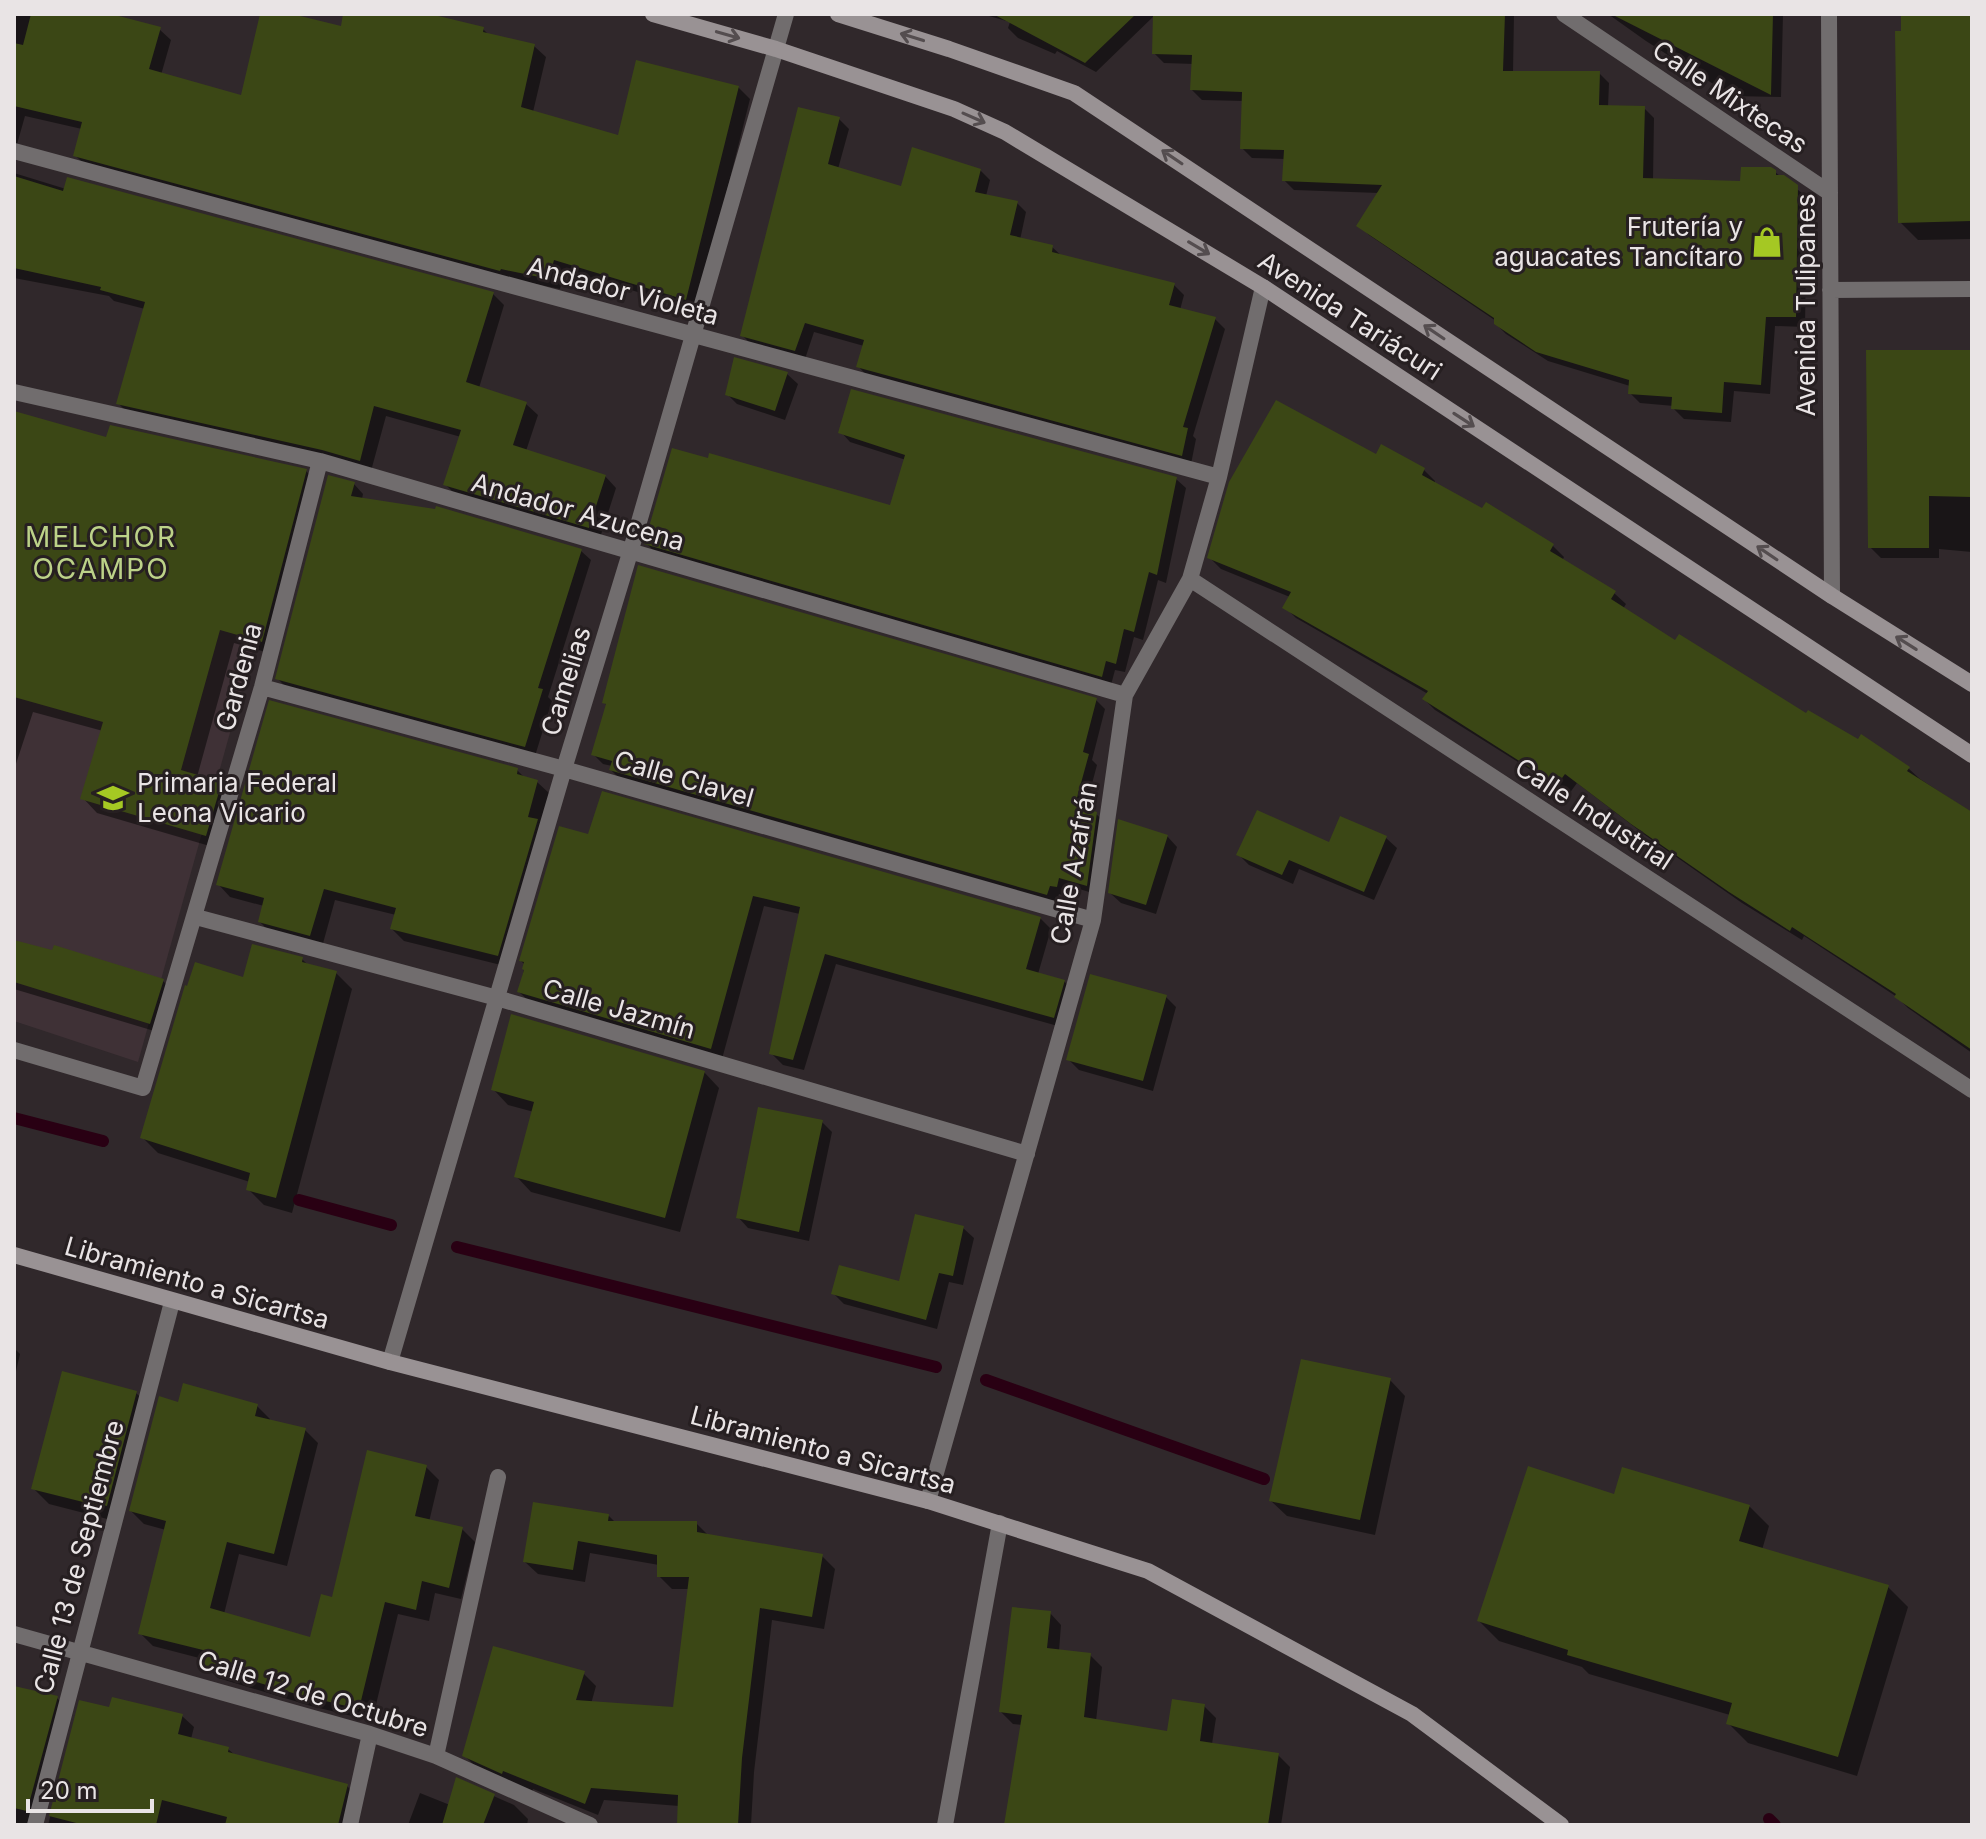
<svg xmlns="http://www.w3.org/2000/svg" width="1986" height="1839" font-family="Inter,sans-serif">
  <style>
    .built { fill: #3f3136 }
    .shadow { fill: #0007 }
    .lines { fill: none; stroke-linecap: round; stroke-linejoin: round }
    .stream { stroke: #290013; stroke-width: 12 }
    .building { fill: #3b4715 }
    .street { stroke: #716d6e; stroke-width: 16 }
    .secondary { stroke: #999294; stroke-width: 16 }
    .oneway { stroke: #544d4f }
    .labels { text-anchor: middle; stroke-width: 6; stroke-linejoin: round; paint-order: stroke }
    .street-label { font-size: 26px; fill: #e9e4e5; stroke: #261f21 }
    .poi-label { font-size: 26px; fill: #e9e4e5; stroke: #261f21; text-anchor: end }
    .neighbourhood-label { font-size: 28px; letter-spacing: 2px; fill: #bcd288; stroke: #261f21 }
  </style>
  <rect width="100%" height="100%" fill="#30282b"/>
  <path class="built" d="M14 501 274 575 138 1062 14 1021Z"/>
  <path class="shadow" d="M14 14H87L159 29 171 40 161 75 242 97 263 14H284L342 28 345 14H426L483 29 490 36 534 46 546 57 533 112 620 138 738 87 750 99 697 310 565 270 560 289 512 279 86 166 75 155 82 129 25 116 14 155Z
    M982 14H1514L1513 73H1599L1609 83 1608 107 1644 108 1654 118 1653 180 1742 183 1775 172 1807 197 1805 327 1775 326 1770 394 1734 391 1731 422 1684 419 1674 409V406L1640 403 1630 393V386L1548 361 1506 334 1496 324V321L1369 235 1359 225 1379 193 1294 190 1284 180 1285 159 1252 158 1242 148 1243 101 1202 100 1192 90 1194 64 1164 63 1154 53 1155 15 1096 72 1057 51 1055 54 1018 38 1008 28 1010 22Z
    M1608 14H1783L1781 97 1732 96 1646 41Z
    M1903 14H1972V239L1918 240 1900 222Z
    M839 119 849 129 838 169 902 188 980 170 990 180 986 196 1017 203 1026 212 1020 240 1052 247 1063 257 1174 285 1184 295 1180 310 1215 319 1225 329 1193 436 1196 439 1191 464 868 377 859 367 864 346 814 332 805 359 752 345 742 335Z
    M14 173 66 189 493 294 504 305 479 388 526 404 538 415 526 451 605 476 616 488 600 538 457 496 446 485 461 437 386 416 371 471 129 414 118 403 145 309 114 301 109 296 14 278Z
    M1972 352V552L1939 549V558H1881L1870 547Z
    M787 374 798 384 785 420 737 404 727 394Z
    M14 413 107 440 306 471 320 485 276 655 234 643 197 777 221 784 235 798 220 849 97 813 83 798 103 731 33 712 14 770Z
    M841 432 1176 479 1186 488 1166 583 1158 580 1143 640 1134 637 1125 672 1115 670 1111 685 656 553 646 543 891 507 906 460 850 442Z
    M1377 457 1424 470 1435 481 1434 484 1553 546 1564 557 1562 561 1614 593 1626 604 1623 609 1675 643 1807 716 1908 768 1920 779 1972 813V1053L1908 1008 1897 997 1804 936 1802 940 1742 903 1645 835 1577 783 1569 794 1435 710 1424 699 1428 694 1296 618 1285 607 1290 597 1221 569 1210 558Z
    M354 484 363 494 362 499 581 551 591 560 548 697 552 701 535 756 287 688 278 679Z
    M1096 700 1105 709 1092 760 1097 765 1085 810 1096 814 1106 823 1096 894 1069 886 1066 896 1059 894 1056 904 620 779 611 770 612 766 603 764 593 754 607 706 604 702Z
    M517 770 526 779 537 782 549 793 509 967 404 941 392 929 396 915 335 900 322 947 272 934 260 922 264 906 230 897 219 885Z
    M1167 836 1177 847 1156 914 1121 903 1110 893Z
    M589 837 1040 918 1051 929 1038 974 1064 981 1075 993 1065 1028 836 964 804 1070 783 1065 772 1054 800 914 764 906 722 1059 531 1003 519 992 525 965 521 961Z
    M1386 838 1397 848 1374 900 1299 869 1293 884 1249 865 1239 855Z
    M14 942 163 981 173 991 161 1033 14 989Z
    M302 959 309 966 336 973 352 989 292 1213 264 1205 248 1189 250 1182 158 1153 142 1137 245 980Z
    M1166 997 1176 1007 1153 1091 1079 1070 1069 1060Z
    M704 1072 719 1088 680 1232 531 1192 516 1176 534 1112 508 1105 493 1089Z
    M822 1122 832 1132 809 1241 748 1228 738 1217Z
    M963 1228 974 1238 963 1285 949 1282 937 1329 844 1304 834 1294 901 1283Z
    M14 1348 20 1354 14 1380Z
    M1390 1380 1405 1396 1375 1535 1287 1516 1271 1501Z
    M136 1393 152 1408 115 1521 49 1504 33 1488Z
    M180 1404 257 1406 270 1419 269 1422 305 1430 318 1443 287 1566 239 1554 224 1614 312 1639 333 1600 426 1467 439 1480 429 1522 462 1529 475 1542 461 1599 435 1593 429 1621 398 1614 372 1721 311 1706 218 1678 205 1665 207 1660 153 1646 140 1633 166 1530 144 1524 131 1511Z
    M1616 1496 1749 1506 1769 1526 1762 1550 1888 1587 1908 1607 1857 1776 1748 1743 1728 1723 1730 1715 1589 1674 1582 1667 1499 1641 1479 1621Z
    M609 1516 616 1523H696L709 1536 822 1556 835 1569 824 1629 772 1620 754 1772 751 1825H679V1806L604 1800 598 1815 533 1789 532 1793 477 1768 464 1755 583 1673 596 1686 591 1704 674 1709 689 1589H672L659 1576V1565L590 1553 585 1582 538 1574 525 1562Z
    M1050 1613 1061 1625 1059 1651 1090 1655 1102 1667 1096 1721 1169 1733 1204 1706 1216 1718 1212 1744 1278 1755 1290 1767 1281 1825H1007L1022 1725 1013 1724 1001 1712Z
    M14 1687 56 1697 68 1709 38 1825H14Z
    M80 1703 111 1709 182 1716 194 1727 191 1739 228 1749 236 1756 347 1786 358 1797 350 1825H48Z
    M457 1780 514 1805 528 1819 527 1825H408L420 1793 450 1805Z"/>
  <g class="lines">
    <path class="stream" d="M14 1118 103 1141
      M299 1200 391 1225
      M457 1247 936 1367
      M986 1380 1264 1479
      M1769 1819 1775 1825"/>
  </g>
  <path class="building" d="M31 14H111L161 27 149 69 241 95 260 14H292L341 26 343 14H430L484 27 483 32 535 44 521 107 618 135 636 60 739 86 686 300 554 260 549 279 501 269 500 271 73 156 82 122 14 106V43L23 45Z
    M993 14H1136L1085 63Z
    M1153 14H1336V16L1505 14 1503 71H1600L1599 105 1645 106 1643 178 1740 181 1741 167H1771L1776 170V175H1784L1798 185 1796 317H1766L1761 385 1724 382 1722 413 1671 409 1672 397 1628 394 1629 380 1536 352 1494 324V318L1356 226 1382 185 1282 181 1284 150 1240 149 1242 92 1190 90 1192 55 1152 54Z
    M1611 14H1773L1771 95Z
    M1901 14H1972V221L1898 223 1895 31H1901Z
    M798 107 840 117 828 164 901 186 912 147 981 169 975 192 1018 201 1010 235 1053 245 1052 252 1175 283 1169 305 1216 317 1183 427 1188 428 1182 456 856 367 864 340 805 323 795 351 740 336Z
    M14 176 63 191 67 177 494 292 466 382 527 402 513 445 606 475 589 528 443 485 461 430 374 406 360 461 322 450 116 404 145 302 100 290 101 287 14 268Z
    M1866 350H1972V497L1929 496V548H1868Z
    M734 357 788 372 775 411 725 395Z
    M851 389 1177 477 1157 575 1149 572 1134 632 1124 629 1116 664 1106 661 1102 677 644 544 672 448 708 458 709 453 890 505 905 455 838 433Z
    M1276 400 1376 454 1381 444 1425 468 1422 475 1482 508 1486 502 1554 544 1550 551 1616 591 1611 599 1675 640 1679 634 1806 713 1808 710 1858 739 1861 734 1910 767 1907 771 1972 812V1050L1894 997 1896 994 1792 927 1790 931 1729 892 1631 824 1565 774 1557 785 1422 699 1428 691 1282 608 1291 592 1207 558 1229 482Z
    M14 411 106 437 110 425 307 469 262 642 220 630 181 770 222 782 206 836 80 799 103 722 14 697Z
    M328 475 355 482 351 496 435 509 436 506 582 549 538 688 543 689 525 747 275 679Z
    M638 565 1097 698 1083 752 1089 754 1075 805 1097 812 1087 886 1059 878 1057 887 1050 886 1047 895 609 770 612 761 591 755 606 704 602 703Z
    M269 700 518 768 517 774 538 780 528 817 538 819 498 956 390 929 396 908 324 889 310 936 258 922 264 898 216 885Z
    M602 791 1041 917 1026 969 1065 980 1054 1018 825 954 793 1060 769 1054 800 907 753 896 711 1049 517 992 524 970 522 969 524 962 519 961 559 826 588 834Z
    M1257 810 1329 842 1340 816 1387 836 1364 892 1289 860 1282 875 1236 855Z
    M1118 819 1168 835 1146 905 1108 893Z
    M14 940 52 950 54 945 164 979 150 1024 14 982Z
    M252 944 303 957 302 962 337 971 276 1198 246 1190 250 1173 140 1138 185 985 187 986 195 962 243 977Z
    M1090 974 1167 995 1143 1081 1066 1060Z
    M511 1014 705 1071 665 1218 514 1177 534 1102 491 1090Z
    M758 1107 823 1120 799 1232 736 1218Z
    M915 1214 964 1226 953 1276 939 1273 926 1320 831 1294 839 1265 899 1281Z
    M1301 1359 1391 1378 1360 1520 1269 1501Z
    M62 1371 137 1391 107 1506 100 1504 99 1506 31 1489Z
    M183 1383 258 1404 255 1416 306 1428 274 1554 227 1542 210 1608 310 1637 321 1594 332 1597 367 1450 427 1465 415 1516 463 1527 449 1588 422 1581 416 1610 385 1602 359 1709 296 1694 203 1666 207 1651 138 1634 166 1521 129 1511 159 1396 178 1402Z
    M1528 1466 1614 1494 1622 1467 1750 1505 1739 1541 1889 1585 1838 1757 1726 1724 1732 1703 1567 1655 1568 1650 1477 1621Z
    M533 1502 609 1514 608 1521H697V1532L823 1554 812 1617 760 1608 742 1758 738 1825H677L678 1795 591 1788 585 1804 503 1771 502 1774 462 1756 493 1646 585 1671 576 1700 673 1707 689 1577H657V1555L578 1541 573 1570 523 1562Z
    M1012 1607 1051 1611 1047 1648 1091 1653 1084 1717 1167 1731 1172 1699 1205 1704 1200 1741 1279 1753 1268 1825H1004L1022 1715 999 1712Z
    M14 1686 58 1696 27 1811 14 1808Z
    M112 1697 183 1714 178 1734 229 1747 228 1752 348 1784 338 1825H225L227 1817 162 1800 156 1825H84L49 1816 79 1700 109 1707Z
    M456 1777 495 1794 483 1825H442Z"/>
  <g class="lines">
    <path class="street" d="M1564 14 1830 193
      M1829 14 1832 596
      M14 151 1219 477
      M1830 290 1972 289
      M14 392 320 461 1125 695
      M1190 579 1972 1090
      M262 687 564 769 1093 920
      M196 917 497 998 1027 1154
      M14 1050 143 1088 262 687 320 461
      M390 1362 564 769 630 553 786 14
      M928 1501 1093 920 1125 695 1190 579 1219 477 1263 287
      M14 1634 370 1734 436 1756 590 1825
      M436 1756 498 1477
      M35 1825 172 1302
      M350 1825 370 1734
      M945 1825 1000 1523"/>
    <path class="secondary" d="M653 14 776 49 954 109 1005 132 1263 287 1972 755
      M838 14 949 49 1074 93 1832 596 1972 684
      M14 1255 390 1362 928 1501 1148 1571 1412 1714 1561 1825"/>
  </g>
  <defs><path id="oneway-shaft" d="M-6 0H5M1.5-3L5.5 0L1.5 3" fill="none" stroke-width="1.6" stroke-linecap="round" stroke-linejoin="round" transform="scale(2)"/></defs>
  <g class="oneway">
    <use href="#oneway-shaft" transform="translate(728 35) rotate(16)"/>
    <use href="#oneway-shaft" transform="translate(912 37) rotate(-163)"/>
    <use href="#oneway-shaft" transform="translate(974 118) rotate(24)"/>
    <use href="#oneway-shaft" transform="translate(1172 157) rotate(-146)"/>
    <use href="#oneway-shaft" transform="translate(1199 248) rotate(31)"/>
    <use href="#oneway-shaft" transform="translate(1434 332) rotate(-146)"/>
    <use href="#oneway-shaft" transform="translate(1464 420) rotate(33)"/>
    <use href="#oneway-shaft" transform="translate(1767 553) rotate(-146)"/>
    <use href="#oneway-shaft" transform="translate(1906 643) rotate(-148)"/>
  </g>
  <defs>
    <symbol id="shop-bare" viewBox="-9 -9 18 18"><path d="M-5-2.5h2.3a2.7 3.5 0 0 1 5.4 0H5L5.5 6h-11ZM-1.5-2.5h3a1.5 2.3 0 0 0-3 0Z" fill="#a5c823" stroke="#261f21" stroke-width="2.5" paint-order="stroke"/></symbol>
    <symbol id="school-bare" viewBox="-9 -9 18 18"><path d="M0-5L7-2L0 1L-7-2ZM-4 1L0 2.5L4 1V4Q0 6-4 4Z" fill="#a5c823" stroke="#261f21" stroke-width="2.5" paint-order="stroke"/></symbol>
  </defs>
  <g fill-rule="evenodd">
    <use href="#shop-bare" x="1745" y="220" width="44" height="44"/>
    <use href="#school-bare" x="91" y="776" width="44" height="44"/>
  </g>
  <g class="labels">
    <g class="street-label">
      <text transform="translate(1730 97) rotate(34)" y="9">Calle Mixtecas</text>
      <text transform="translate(623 291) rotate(15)" y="9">Andador Violeta</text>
      <text transform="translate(1806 305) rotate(-90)" y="9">Avenida Tulipanes</text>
      <text transform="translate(1350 316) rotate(33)" y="9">Avenida Tariácuri</text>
      <text transform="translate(578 512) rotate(16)" y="9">Andador Azucena</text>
      <text transform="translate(239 677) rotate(-75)" y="9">Gardenia</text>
      <text transform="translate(566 681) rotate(-73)" y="9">Camelias</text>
      <text transform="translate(684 779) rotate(16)" y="9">Calle Clavel</text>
      <text transform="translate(1594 814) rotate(33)" y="9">Calle Industrial</text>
      <text transform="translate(1074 863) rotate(-80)" y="9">Calle Azafrán</text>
      <text transform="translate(619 1009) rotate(16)" y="9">Calle Jazmín</text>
      <text transform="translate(197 1283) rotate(16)" y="9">Libramiento a Sicartsa</text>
      <text transform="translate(823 1450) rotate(15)" y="9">Libramiento a Sicartsa</text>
      <text transform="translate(79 1557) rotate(-75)" y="9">Calle 13 de Septiembre</text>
      <text transform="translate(313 1694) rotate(17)" y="9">Calle 12 de Octubre</text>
    </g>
    <g class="poi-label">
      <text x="1743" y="236">Frutería y<tspan x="1743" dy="30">aguacates Tancítaro</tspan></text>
      <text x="137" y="792" text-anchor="start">Primaria Federal<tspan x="137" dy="30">Leona Vicario</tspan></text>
    </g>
    <g class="neighbourhood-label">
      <text x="101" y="547">MELCHOR<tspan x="101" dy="32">OCAMPO</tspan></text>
    </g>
  </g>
  <rect width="1986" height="1839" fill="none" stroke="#e9e4e5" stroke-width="32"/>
  <path d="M28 1799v12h124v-12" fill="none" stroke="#e9e4e5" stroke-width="4"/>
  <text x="40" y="1799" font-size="24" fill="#e9e4e5" stroke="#261f21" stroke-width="6" paint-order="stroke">20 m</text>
</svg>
